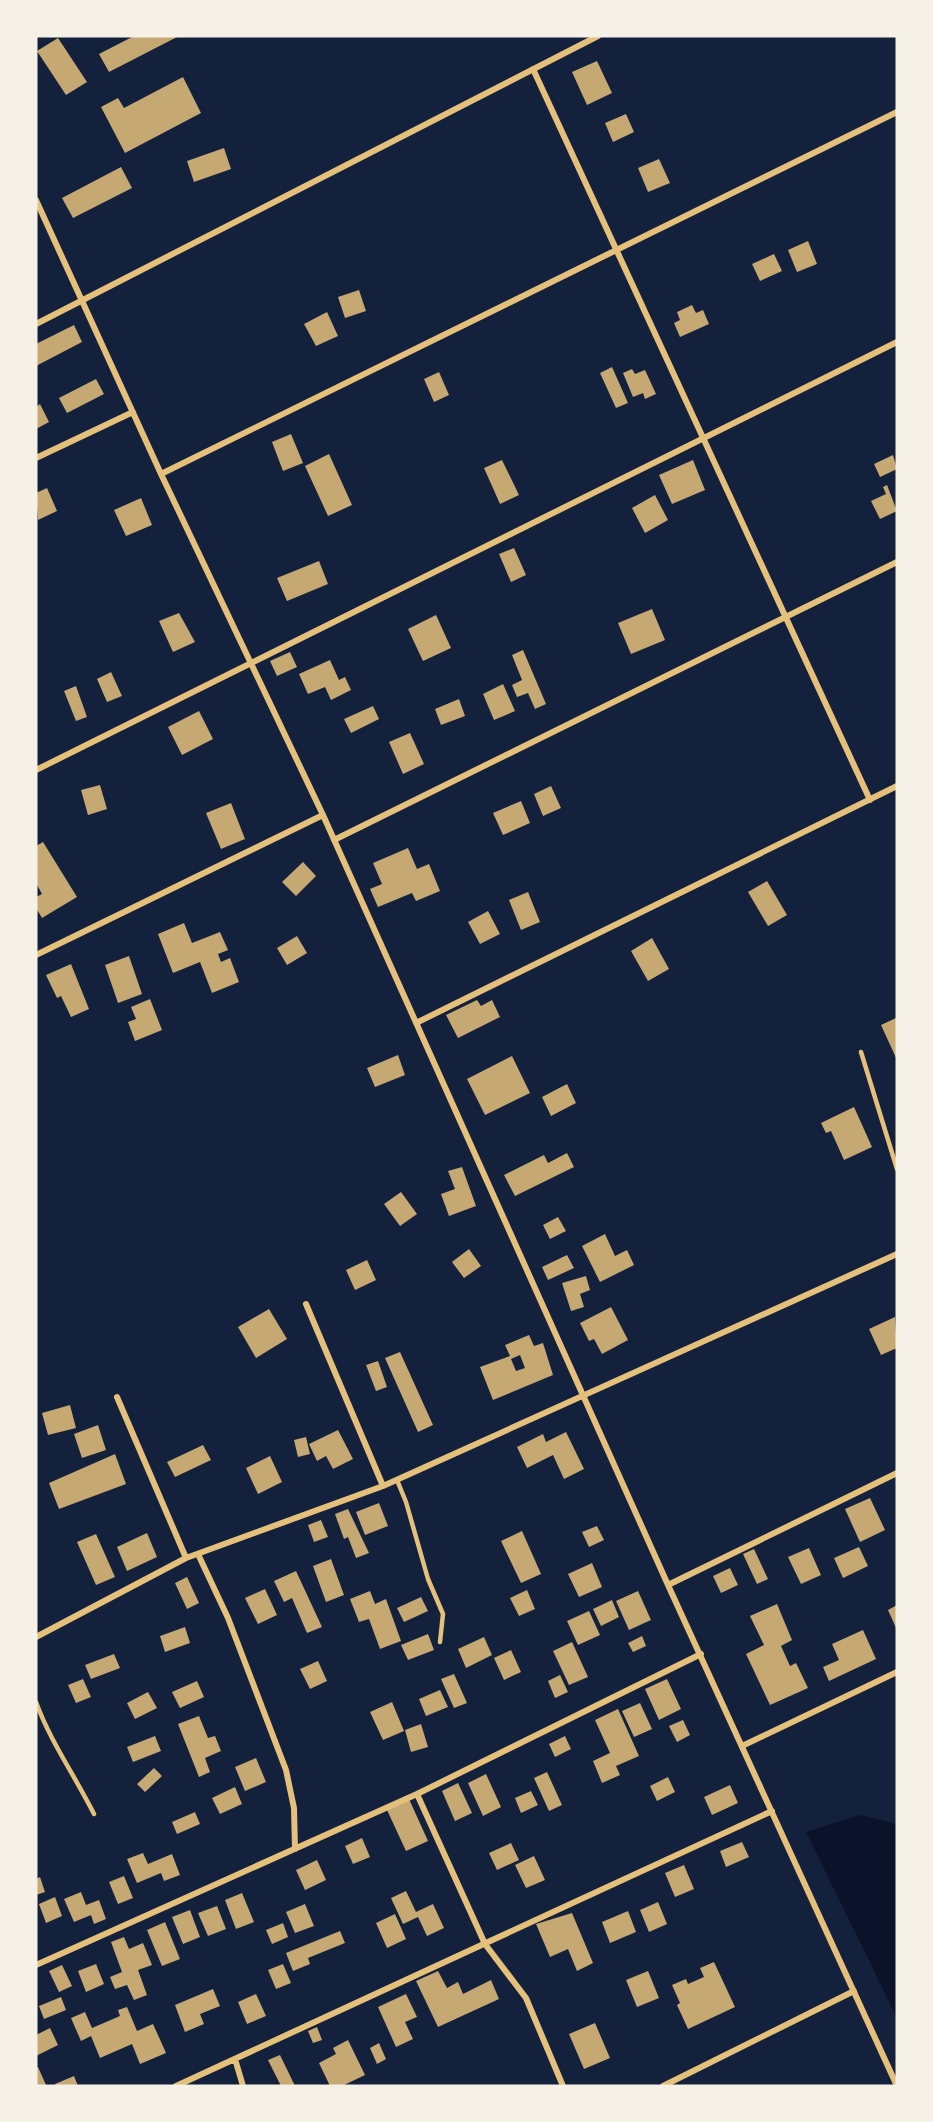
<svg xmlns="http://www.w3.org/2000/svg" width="933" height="2122" font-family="Overpass,sans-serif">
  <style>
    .water { fill: #0b132b }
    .building { fill: #c6a872; fill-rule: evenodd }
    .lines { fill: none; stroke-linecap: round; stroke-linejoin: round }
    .service { stroke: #e5c07b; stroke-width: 4.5 }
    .minor { stroke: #e5c07b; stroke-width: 6 }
  </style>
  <rect width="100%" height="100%" fill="#14213d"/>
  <path class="water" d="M860 1815 897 1824V2018L806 1832Z"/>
  <path class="building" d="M134 36H179L109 72 99 54Z
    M58 38 87 82 66 95 37 51Z
    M597 61 612 93 587 105 572 72Z
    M183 77 201 113 125 153 101 107 118 98 124 108Z
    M626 114 634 132 613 142 605 123Z
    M224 148 231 169 194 182 187 161Z
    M659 159 670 183 648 192 638 168Z
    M121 167 132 188 73 218 62 198Z
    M808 241 817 264 797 272 788 250Z
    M774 254 782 271 760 281 752 264Z
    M359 290 366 311 345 318 338 297Z
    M692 305 696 313 703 310 709 324 680 337 674 323 680 320 677 312Z
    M327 312 338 336 316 346 304 324Z
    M74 325 82 342 36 366V344Z
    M612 367 628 403 616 408 600 373Z
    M632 369 635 374 645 370 656 394 645 399 643 393 633 397 623 373Z
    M439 372 449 395 434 402 424 379Z
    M96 379 104 394 67 413 59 398Z
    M40 404 49 422 36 429V407Z
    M291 434 303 463 283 471 272 442Z
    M329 454 352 505 328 516 305 466Z
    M893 455 897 469 880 477 874 464Z
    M502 460 519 495 500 504 484 468Z
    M693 460 705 490 672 504 659 475Z
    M887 485 897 511 880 519 871 501 886 494 883 487Z
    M47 488 57 511 38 520 36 493Z
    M655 495 668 520 645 533 632 508Z
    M141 498 152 525 126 536 114 510Z
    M514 548 526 575 511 582 499 554Z
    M319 561 328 584 287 601 277 578Z
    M652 609 665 640 631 654 618 623Z
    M179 613 195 642 173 652 159 621Z
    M436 615 451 648 423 661 408 629Z
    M523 650 546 704 535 709 528 693 517 697 512 685 522 680 512 655Z
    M290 652 297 667 277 676 270 661Z
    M330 660 339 680 345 677 351 690 331 700 325 687 308 694 299 674Z
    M111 672 122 696 107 702 97 679Z
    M503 684 515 711 494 720 483 694Z
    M76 686 87 717 76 721 64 691Z
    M459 699 465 716 441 725 435 709Z
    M373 706 379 719 351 733 344 719Z
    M199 711 213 739 182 755 168 727Z
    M410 733 424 764 403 774 389 742Z
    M100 785 107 809 88 815 81 790Z
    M551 786 561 808 543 816 534 794Z
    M521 801 530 823 503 835 493 813Z
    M231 803 245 839 221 849 206 813Z
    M43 842 77 897 42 918 36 908V897L42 894 36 883V846Z
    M408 848 417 869 429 864 440 891 416 901 412 893 378 907 370 889 382 884 373 863Z
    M303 862 316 876 296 896 282 882Z
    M767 881 787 915 768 926 748 892Z
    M528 892 540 922 521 930 509 900Z
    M488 911 500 934 480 944 468 922Z
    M184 923 192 943 220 932 228 950 218 954 221 962 230 958 239 982 212 993 200 962 173 973 158 934Z
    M297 936 307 953 287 965 277 948Z
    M652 938 669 969 648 981 631 951Z
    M129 956 142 994 118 1003 105 965Z
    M71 964 89 1009 71 1017 61 996 57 998 46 975Z
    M150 999 162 1030 135 1041 128 1022 136 1019 131 1007Z
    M477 1000 481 1006 492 1000 500 1017 458 1038 446 1015Z
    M896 1018 897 1022V1060L881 1025Z
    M398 1055 405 1075 375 1087 367 1068Z
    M512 1056 530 1093 485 1115 467 1079Z
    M567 1084 576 1103 551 1116 542 1097Z
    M854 1107 872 1147 844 1160 831 1131 826 1133 821 1123Z
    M567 1153 574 1167 515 1196 504 1175 544 1155 548 1163Z
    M462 1167 476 1206 449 1216 441 1194 455 1189 448 1171Z
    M401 1192 417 1214 400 1226 384 1204Z
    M558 1217 566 1231 550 1239 543 1225Z
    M605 1234 615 1256 627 1250 634 1265 600 1282 582 1246Z
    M469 1249 481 1266 464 1278 452 1262Z
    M567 1255 574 1268 548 1280 542 1267Z
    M367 1260 376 1280 355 1290 346 1270Z
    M586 1276 590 1290 580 1294 584 1307 571 1311 562 1283Z
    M611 1307 628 1340 602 1354 594 1339 589 1341 580 1323Z
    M269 1309 287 1339 256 1358 238 1327Z
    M895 1317 897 1348 881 1355 869 1329Z
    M529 1335 534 1346 543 1343 553 1375 493 1400 480 1367 510 1356 505 1345ZM520 1355 525 1368 516 1371 511 1359Z
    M400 1352 433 1425 418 1432 385 1358Z
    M378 1361 387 1387 376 1391 366 1365Z
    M70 1405 76 1428 48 1435 42 1413Z
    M98 1425 106 1450 82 1458 74 1434Z
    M338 1430 353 1459 333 1469 326 1456 317 1461 309 1444Z
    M566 1432 584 1469 564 1479 553 1455 527 1468 517 1447 543 1434 546 1442Z
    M306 1437 310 1454 298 1457 294 1440Z
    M203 1445 211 1460 175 1477 167 1462Z
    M115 1454 126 1484 59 1509 49 1483Z
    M270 1456 282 1482 258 1494 246 1468Z
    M870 1498 885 1530 860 1542 845 1509Z
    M379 1503 388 1526 365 1535 356 1512Z
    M348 1509 369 1553 356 1558 348 1537 344 1539 335 1514Z
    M321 1520 328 1537 314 1542 308 1525Z
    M597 1526 604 1540 589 1547 582 1532Z
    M522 1531 541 1574 521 1583 501 1541Z
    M147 1533 157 1557 127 1571 117 1547Z
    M96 1534 115 1577 96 1585 77 1542Z
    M859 1547 868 1566 843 1578 834 1558Z
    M809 1548 821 1575 801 1584 788 1557Z
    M754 1549 768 1579 757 1584 743 1554Z
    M331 1559 344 1595 326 1602 313 1566Z
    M592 1563 602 1587 579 1597 568 1574Z
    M730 1568 738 1585 721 1593 713 1576Z
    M296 1571 322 1627 307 1633 292 1598 284 1602 274 1581Z
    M187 1577 199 1603 187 1609 175 1583Z
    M265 1589 277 1615 258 1624 245 1598Z
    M527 1590 535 1609 519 1616 510 1598Z
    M370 1591 375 1604 386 1599 401 1641 380 1649 369 1619 359 1622 350 1599Z
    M638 1591 651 1620 629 1630 616 1601Z
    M421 1597 428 1611 404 1622 397 1608Z
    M612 1600 619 1617 601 1626 593 1609Z
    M777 1604 792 1640 781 1646 790 1666 796 1663 808 1688 770 1705 746 1654 764 1645 750 1616Z
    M897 1605V1630L888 1610Z
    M589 1611 600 1635 578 1645 567 1621Z
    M185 1627 190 1643 165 1652 160 1636Z
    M863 1630 876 1659 829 1681 823 1667 839 1660 832 1644Z
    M428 1634 434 1650 408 1660 401 1645Z
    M642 1636 646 1646 633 1652 628 1643Z
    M484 1637 492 1655 466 1668 458 1649Z
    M572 1642 588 1677 569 1685 553 1651Z
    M511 1650 521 1672 504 1680 494 1658Z
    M114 1654 120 1668 91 1679 85 1665Z
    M318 1661 327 1681 310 1689 300 1669Z
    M454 1674 467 1703 454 1708 441 1679Z
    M560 1675 568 1692 555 1698 548 1681Z
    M83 1679 91 1697 76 1703 68 1685Z
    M667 1679 681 1709 659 1720 645 1689Z
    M197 1681 204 1697 180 1708 172 1692Z
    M440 1690 448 1707 426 1716 419 1699Z
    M148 1692 157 1708 135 1719 127 1703Z
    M392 1702 404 1731 383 1740 370 1712Z
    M640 1703 652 1729 634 1737 622 1711Z
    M618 1709 639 1756 616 1766 620 1775 602 1783 593 1761 610 1753 595 1720Z
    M199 1716 208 1738 215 1736 221 1751 205 1758 210 1772 199 1777 178 1724Z
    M683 1720 690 1735 677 1742 669 1726Z
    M421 1724 428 1747 411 1752 405 1730Z
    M155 1736 161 1751 133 1762 127 1747Z
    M565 1736 571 1749 555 1757 549 1744Z
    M256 1758 266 1782 245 1791 235 1767Z
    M154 1768 162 1776 145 1792 137 1784Z
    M547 1772 562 1805 549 1811 534 1778Z
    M486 1774 501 1807 483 1816 468 1783Z
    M668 1777 675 1792 657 1801 650 1786Z
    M458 1783 472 1813 455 1821 442 1791Z
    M730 1785 738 1803 712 1815 704 1797Z
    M235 1787 242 1804 220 1814 212 1798Z
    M531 1791 538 1805 521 1813 515 1798Z
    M409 1799 428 1841 406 1851 387 1810Z
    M195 1812 200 1824 177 1834 172 1822Z
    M362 1838 370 1857 353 1864 345 1846Z
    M742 1842 749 1857 726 1867 720 1851Z
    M511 1843 519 1860 497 1870 489 1853Z
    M143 1853 148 1864 172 1854 180 1875 164 1881 161 1873 137 1883 127 1859Z
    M534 1856 545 1880 526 1888 515 1865Z
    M317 1860 326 1880 305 1890 296 1870Z
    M684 1865 694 1889 675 1897 665 1873Z
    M124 1876 133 1898 118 1904 109 1882Z
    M40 1877 45 1892 36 1895V1879Z
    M406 1891 416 1912 433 1904 444 1928 427 1936 418 1917 403 1924 391 1898Z
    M81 1892 86 1905 99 1900 106 1919 94 1924 91 1915 74 1922 64 1899Z
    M242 1893 254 1922 236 1929 225 1900Z
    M55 1897 62 1916 46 1923 39 1904Z
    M658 1902 667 1924 649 1932 640 1910Z
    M305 1904 314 1926 295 1933 286 1912Z
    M217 1906 226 1929 208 1936 198 1913Z
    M190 1910 200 1937 183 1944 172 1917Z
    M628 1911 636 1932 610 1943 602 1922Z
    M572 1913 593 1963 577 1971 568 1949 550 1957 536 1924Z
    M395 1914 406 1939 387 1948 376 1923Z
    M165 1922 180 1959 162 1966 147 1930Z
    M283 1923 288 1937 272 1944 266 1930Z
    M340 1931 345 1943 308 1958 310 1964 293 1971 286 1953Z
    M124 1937 129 1949 143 1943 152 1965 138 1970 147 1995 134 2000 127 1985 115 1989 110 1977 122 1972 111 1942Z
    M714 1962 735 2007 688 2029 677 2005 680 2003 672 1985 686 1979 688 1984 704 1977 700 1968Z
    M96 1964 104 1984 86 1992 78 1971Z
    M283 1964 291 1983 276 1989 268 1970Z
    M62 1965 72 1986 59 1992 49 1971Z
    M438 1971 447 1988 458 1982 463 1994 491 1980 499 1999 438 2027 416 1981Z
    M648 1971 659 1998 637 2007 626 1980Z
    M213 1989 220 2006 200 2014 204 2024 185 2032 175 2005Z
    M256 1994 266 2016 247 2024 238 2002Z
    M406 1994 417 2017 405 2022 413 2039 396 2047 378 2007Z
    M61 1997 66 2010 44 2019 39 2006Z
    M127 2007 137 2031 153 2024 166 2053 140 2064 132 2044 100 2058 91 2036 81 2041 71 2018 85 2012 92 2028 120 2016 118 2010Z
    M595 2023 610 2058 584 2069 569 2034Z
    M317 2027 322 2040 313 2043 308 2031Z
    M50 2028 58 2045 36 2056V2035Z
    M348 2040 365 2075 342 2086H330L319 2063 336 2054 333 2048Z
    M379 2043 386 2059 377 2064 370 2048Z
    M280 2055 295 2086H281L268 2060Z
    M38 2067 46 2085 43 2086H36V2068Z
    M74 2076 78 2086H56L55 2084Z"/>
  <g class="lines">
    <path class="service" d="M861 1052 897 1169
      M397 1480 406 1502 428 1579 443 1614 440 1642
      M36 1702C50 1741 75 1776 94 1814"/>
    <path class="minor" d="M533 69 870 800
      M36 200 161 474 323 815 668 1585 897 2086
      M36 324 598 36
      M36 458 133 412
      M161 474 897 112
      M36 770 897 342
      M334 840 897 562
      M36 955 323 815
      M416 1023 897 786
      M306 1304 383 1486
      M117 1397 186 1558
      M198 1554 228 1618 286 1770 294 1808 295 1849
      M668 1585 897 1473
      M36 1637 186 1558 383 1486 897 1254
      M742 1746 897 1672
      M417 1794 485 1944 526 1998 563 2086
      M36 1965 417 1794 701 1654
      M235 2059 243 2086
      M176 2086 772 1811
      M663 2086 854 1991"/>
  </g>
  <rect width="933" height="2122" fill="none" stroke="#f6f1e7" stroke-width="75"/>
</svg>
